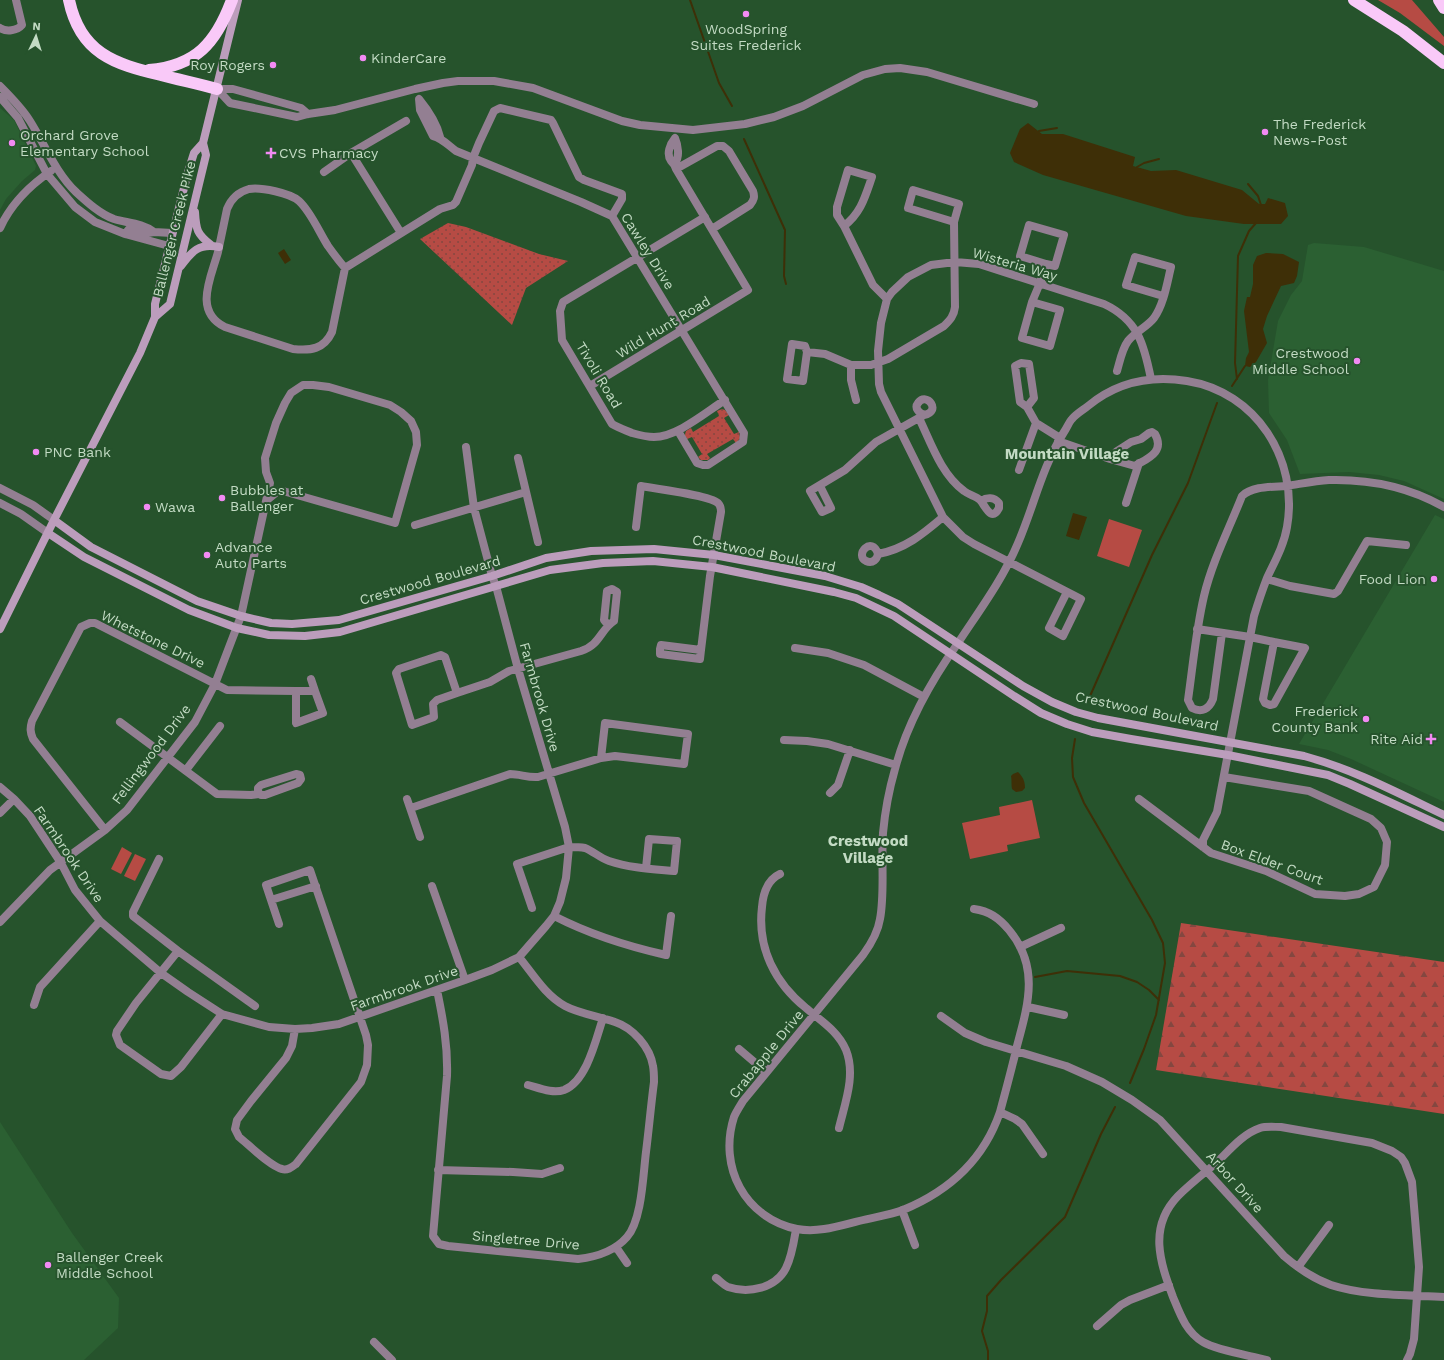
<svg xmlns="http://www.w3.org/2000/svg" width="1444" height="1360" font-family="'Work Sans',sans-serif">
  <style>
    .built { fill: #2b6032 }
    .grass { fill: #b64b44 }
    .forest { fill: url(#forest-firs) }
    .park { fill: url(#park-dots) }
    .water { fill: #3e2f07 }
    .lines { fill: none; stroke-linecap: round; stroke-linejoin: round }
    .stream { stroke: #3e2f07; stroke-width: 2 }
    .minor { stroke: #937f92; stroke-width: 8 }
    .secondary { stroke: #bc9dbc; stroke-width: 8 }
    .motorway { stroke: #f9c9f8; stroke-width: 12 }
    .poi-dot { fill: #f28af3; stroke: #26532c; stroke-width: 1.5 }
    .labels { text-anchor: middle; stroke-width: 4; stroke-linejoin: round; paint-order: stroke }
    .poi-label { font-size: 14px; fill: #c3dbc4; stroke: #26532c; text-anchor: start }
    .street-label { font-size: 14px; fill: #c3dbc4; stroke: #26532c }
    .neighbourhood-label { font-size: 15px; font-weight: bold; fill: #c3dbc4; stroke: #26532c }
  </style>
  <defs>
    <pattern id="forest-firs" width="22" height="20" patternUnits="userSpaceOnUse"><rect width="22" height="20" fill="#b64b44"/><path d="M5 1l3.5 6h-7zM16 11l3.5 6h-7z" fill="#844740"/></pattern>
    <pattern id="park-dots" width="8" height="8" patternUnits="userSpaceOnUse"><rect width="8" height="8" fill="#b64b44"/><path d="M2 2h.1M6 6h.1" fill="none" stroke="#844740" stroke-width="1.8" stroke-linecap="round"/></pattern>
  </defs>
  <rect width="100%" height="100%" fill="#26532c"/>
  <path class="built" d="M0 108 14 120 36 166 35 170 22 181 6 199 0 210Z
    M1314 243 1364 247 1444 271V499L1404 481 1379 475 1349 472 1300 474 1287 440 1269 413 1268 380 1278 321 1291 295 1302 281 1308 245Z
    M1435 515 1444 519V802L1351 759 1328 750 1299 744Z
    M0 1122 72 1233 119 1298 118 1328 84 1360H0Z"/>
  <path class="grass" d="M1378 0H1412L1444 37V46L1400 13Z
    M1109 519 1142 530 1129 567 1097 556Z
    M1032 800 1040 838 1007 845 1008 851 970 859 962 823 1000 815 999 807Z
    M122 847 132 853 121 874 111 869Z
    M135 854 146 859 135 881 124 876Z"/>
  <path class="forest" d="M1181 923 1444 962V1114L1156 1070Z"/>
  <path class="park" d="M448 223 466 227 539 254 568 261 526 288 512 325 420 239Z
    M722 409 725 410 729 415 724 418 734 434 739 432 740 438 736 443 733 439 707 454 710 458 708 460H701L698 457 702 454 692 437 687 439C684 437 685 434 686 431L691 428 693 432 719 416 717 411Z"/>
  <path class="water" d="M1028 123 1042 134H1063L1135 157 1133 166 1151 171 1176 170 1242 190 1259 204H1265L1268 198 1285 203 1288 216 1281 224H1244L1186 216 1043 175 1014 162 1010 153 1020 129Z
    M284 249 291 260 285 264 278 253Z
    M1266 253 1283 254 1299 262 1297 276 1294 283 1281 286 1267 316 1263 329 1267 343 1256 362 1250 367 1245 366 1246 358 1249 352 1244 311 1247 297H1250L1253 284V265L1257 256Z
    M1073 513 1087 517 1079 540 1066 536Z
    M1018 772C1023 777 1025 781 1025 788L1022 791 1016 792 1012 789C1011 785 1012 781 1011 776L1013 774Z"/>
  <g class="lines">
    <path class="stream" d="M690 0 719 83 732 106
      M1039 131 1057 128
      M744 139 785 230 784 276 786 284
      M1137 167 1144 163 1159 159
      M1248 184 1258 196 1261 205
      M1237 379 1235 363 1238 256 1249 231 1256 223
      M1232 386 1245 366
      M1087 703 1152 555 1188 483 1217 403
      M1075 739 1072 758 1073 777 1084 803 1152 920 1163 943 1165 963 1156 1015 1144 1049 1130 1083
      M1035 977 1067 971 1120 976 1137 982 1149 990 1159 1000
      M988 1360V1351L982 1331 987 1311V1296L1001 1280 1065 1217 1101 1134 1115 1107"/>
    <path class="minor" d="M0 28C6 32 17 31 22 25L16 0
      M0 86C11 97 22 108 30 121 45 145 56 173 76 192 87 202 100 214 114 219 127 223 142 223 154 232
      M217 89 230 103 297 117 308 114 335 110 415 89 443 83 458 81H494L533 88 622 121 640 125 693 130 745 124 774 117 803 106 863 75 885 69 900 68 927 72 1034 104
      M217 89H233L301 108 308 114
      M0 97 18 118 47 174 75 207 95 222 125 234 169 246
      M440 137C437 124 428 110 419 99L420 110 433 136C442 138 449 146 456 151L581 202 612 216 744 433 743 442 708 465H703L697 463 678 431
      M351 153 401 233
      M676 169 717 146H723L729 151 753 191C755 197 754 200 750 205L712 229
      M324 172 351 153 406 121
      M249 189C261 187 290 193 299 201 311 212 319 232 328 246 333 253 339 261 345 268L332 332C324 349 311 351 293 349L225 327C193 311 211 278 218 252 221 238 224 223 227 209 231 199 238 192 249 189Z
      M705 217 563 302 560 311 562 340 612 424C619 428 625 430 632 433 639 435 647 437 654 437 677 437 706 412 725 400
      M844 226 837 215V207L848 170 872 177C865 197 861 213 844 226L873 285 887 299
      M0 228C11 204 29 186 51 171
      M125 234 129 229 148 233 154 232 172 233
      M345 268 440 209 453 205 456 202 472 165 473 158 479 143 494 111 500 108 551 120 553 123 579 177 584 180 622 194V199L612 216
      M1032 302 1022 338 1050 346 1060 310 1032 302 1040 283 1046 264 1020 256 1029 225 1064 235 1055 266 1046 264
      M807 352 805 346 792 344 787 379 803 381 807 352 825 354 851 365H871L888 359 944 326C950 320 954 316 955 307L954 222 959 204 913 190 908 208 954 222
      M851 365V380L856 400
      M1117 371C1120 361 1122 349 1128 341 1135 332 1147 327 1154 318 1164 304 1167 283 1171 267L1135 257 1126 285 1163 296
      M303 385H313L329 387 390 405 401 412 411 421 416 432 417 445 395 523 283 491 277 492 266 501 270 483 266 472 265 458 276 423 285 403 291 393Z
      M590 386 748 290 676 169C675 165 674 164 671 161 666 154 670 144 675 138 678 145 680 157 675 163
      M1027 407 1034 398 1029 364 1021 363 1015 366 1020 402 1027 407 1036 423 1060 438
      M919 418C931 443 941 474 964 491 969 495 976 496 980 500 985 505 991 523 999 508V503C994 497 987 497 981 501
      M1152 432 1155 434C1165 452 1148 458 1135 466L1110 459 1117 451 1131 442 1141 439 1149 433Z
      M1058 441 1110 459
      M518 458 538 542
      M1019 470 1036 423
      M820 486 831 508 822 512 810 491 845 470 876 442 924 415C919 413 914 408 918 403 927 391 942 412 924 415
      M0 488 33 505 54 520
      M0 503 21 514 48 533
      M1126 503 1139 463
      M415 525 526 492
      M636 527 641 486C656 489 709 495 718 503 721 506 721 509 721 512L710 576 701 650 700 659 660 654V649L661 645 701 650
      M878 554C872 535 854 555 866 561 873 564 877 559 878 554 905 549 923 534 943 517
      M1267 579 1290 586 1334 594 1338 591 1367 541 1406 545
      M1067 592 1049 628 1063 636 1081 599 974 544 963 537 943 517 881 392 879 384 878 351 881 323 887 299 892 292 908 277 931 265 955 262 979 264 1104 304C1138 320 1144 344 1151 379
      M1197 629 1250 637 1274 642 1263 699 1265 703 1270 705 1274 704 1305 648 1274 642
      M1222 633 1213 699C1209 709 1202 713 1192 708L1188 700C1193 665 1196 630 1204 596 1212 562 1229 529 1242 496 1252 486 1272 487 1286 486 1300 484 1314 481 1329 480 1368 479 1409 487 1444 507
      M795 648 828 653 864 665 924 697
      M441 655 445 657 457 693 437 700 433 704 434 717 412 725 396 673 399 669Z
      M311 679 315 691
      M296 691H315L323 713 296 723Z
      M457 693 490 682 509 671 581 651C600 645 600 630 614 621L617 592 612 589 607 591 604 620 608 625
      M120 722 217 794 251 795 259 794
      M784 740 807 741 828 744 896 765
      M186 770 220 726
      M296 774 300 775 301 779 298 783 265 795H261L258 792V788L261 785Z
      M0 787 14 799 30 816 61 863 75 890 100 921 161 973 188 992 222 1014 269 1027 295 1029 312 1028 339 1024 465 980 492 970 519 957 546 926 554 916 560 902 566 878 569 847 565 827 518 669 496 586 492 576 474 508 466 447
      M830 793 838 785 850 750
      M407 799 420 837
      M1139 799 1211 853 1266 871 1315 894 1345 896 1359 894 1374 887 1385 865 1387 842 1381 828 1371 819 1309 791 1224 777
      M411 808 510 774C520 774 528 778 538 777L601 758 615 756 684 764 688 734 605 723 601 758
      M0 813 14 799
      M105 830 33 739C30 732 30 728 32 721L81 627 90 623H95L227 690 296 691
      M159 859 133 912V916L178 951 255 1006
      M780 874C767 880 763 894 762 907 757 948 775 983 806 1008 821 1021 838 1031 846 1050 856 1075 845 1103 839 1128
      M432 886 465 980
      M271 900 316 886
      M532 908 517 864 569 847C574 847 580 847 585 848 593 851 600 858 609 861 630 868 652 869 674 871L677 841 649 839 646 868
      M974 909C989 911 999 918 1009 930 1040 967 1028 1005 1017 1046 1012 1068 1006 1090 1000 1112 984 1159 949 1191 903 1210 890 1215 874 1217 859 1221 839 1226 818 1233 797 1229 745 1218 718 1167 734 1117 736 1112 740 1106 743 1101L863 955C871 944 878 932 880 919 885 893 881 860 883 833 885 811 889 790 895 769 907 723 931 681 958 643 979 611 1003 579 1018 543 1034 506 1042 467 1064 432 1067 428 1069 422 1072 419 1076 414 1083 410 1088 406 1117 382 1150 375 1187 381 1256 392 1299 459 1287 527 1284 545 1275 561 1267 578 1262 591 1258 603 1254 616L1217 812 1203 840V847
      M554 916C591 935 626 946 666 955L671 916
      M0 922 50 870 105 830 127 810 195 722 215 684 241 616 266 501
      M279 924 266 885 310 870 366 1035 368 1045 367 1065 361 1082 296 1164C292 1167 287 1171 282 1169 270 1166 249 1145 239 1137L235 1129 237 1120 251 1101 286 1058 292 1046 295 1029
      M1020 947 1061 928
      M178 951 136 1003 117 1031 116 1035 120 1045 161 1074 171 1076 181 1067 222 1014
      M437 990C443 1019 448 1046 447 1076L433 1236 439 1244 448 1246 578 1259C596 1257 614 1252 627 1237 642 1220 643 1175 646 1152 649 1128 651 1105 654 1082 654 1077 654 1071 653 1066 650 1047 633 1028 615 1022 599 1016 580 1014 565 1006 545 995 533 974 519 957
      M34 1005 40 987 100 921
      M1028 1007 1064 1015
      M941 1016 965 1033 986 1042 1066 1066 1102 1082 1132 1100 1160 1120 1284 1256C1298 1268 1314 1279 1331 1285 1364 1296 1409 1295 1444 1297
      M739 1049 766 1072
      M528 1085C539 1088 553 1094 564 1090 587 1081 596 1039 603 1018
      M1000 1112 1015 1119 1022 1124 1043 1154
      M438 1170 513 1172 542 1174 560 1168
      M902 1210 915 1245
      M616 1247 627 1263
      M1298 1267 1329 1225
      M716 1278C720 1281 724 1285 728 1287 749 1294 776 1288 786 1268 792 1256 794 1241 796 1229
      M1097 1326 1121 1305 1130 1300 1169 1285
      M374 1342 392 1360
      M1267 1360C1248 1355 1219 1351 1203 1342 1186 1332 1180 1314 1173 1297 1160 1262 1148 1227 1178 1196 1190 1184 1203 1174 1215 1164 1228 1152 1242 1134 1260 1128 1266 1126 1274 1127 1281 1127L1372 1143 1392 1151 1401 1157 1405 1163 1412 1182 1419 1267 1414 1339 1410 1354 1407 1360"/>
    <path class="secondary" d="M195 212C196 230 197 234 211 245
      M181 266C192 251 199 243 219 247
      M155 317 170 304 206 155 203 143
      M54 520 91 547 197 601 241 616 271 623 292 624 339 620 492 576 546 558 591 551 654 549 714 555 825 576 861 587 879 595 898 604 1023 686 1052 702 1076 712 1098 718 1304 756C1353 769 1398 793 1444 815
      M48 533 84 557 189 610 237 628 269 635 305 636 340 632 550 570 603 563 653 561 712 567 834 592 856 598 894 616 1014 696 1041 713 1067 724 1092 732 1131 739 1228 755 1328 775 1350 784 1444 827
      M0 629 54 520 140 353 155 317V304L188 172 194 153 203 143 238 0"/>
    <path class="motorway" d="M69 0C80 53 114 64 161 75 180 80 199 84 217 89
      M1354 0 1403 31 1444 63
      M1439 0 1444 8
      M149 70C196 66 216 43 232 0"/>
  </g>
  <g class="poi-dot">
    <circle cx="746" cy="14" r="4"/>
    <circle cx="363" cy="58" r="4"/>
    <circle cx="273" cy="65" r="4"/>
    <circle cx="1265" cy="132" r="4"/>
    <circle cx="12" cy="143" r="4"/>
    <path d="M269 147h4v4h4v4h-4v4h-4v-4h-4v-4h4z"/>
    <circle cx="1357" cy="361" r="4"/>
    <circle cx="36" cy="452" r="4"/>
    <circle cx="222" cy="498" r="4"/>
    <circle cx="147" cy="507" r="4"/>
    <circle cx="207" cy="555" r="4"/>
    <circle cx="1434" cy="579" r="4"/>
    <circle cx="1366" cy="719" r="4"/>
    <path d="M1429 733h4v4h4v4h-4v4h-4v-4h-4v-4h4z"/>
    <circle cx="48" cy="1265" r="4"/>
  </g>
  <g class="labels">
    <g class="poi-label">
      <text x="746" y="34" text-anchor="middle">WoodSpring<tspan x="746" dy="16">Suites Frederick</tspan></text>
      <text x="371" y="63">KinderCare</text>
      <text x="265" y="70" text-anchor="end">Roy Rogers</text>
      <text x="1273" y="129">The Frederick<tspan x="1273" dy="16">News-Post</tspan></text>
      <text x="20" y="140">Orchard Grove<tspan x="20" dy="16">Elementary School</tspan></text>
      <text x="279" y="158">CVS Pharmacy</text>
      <text x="1349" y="358" text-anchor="end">Crestwood<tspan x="1349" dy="16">Middle School</tspan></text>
      <text x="44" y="457">PNC Bank</text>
      <text x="230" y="495">Bubbles at<tspan x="230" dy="16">Ballenger</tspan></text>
      <text x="155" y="512">Wawa</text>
      <text x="215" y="552">Advance<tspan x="215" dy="16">Auto Parts</tspan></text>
      <text x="1426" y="584" text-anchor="end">Food Lion</text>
      <text x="1358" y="716" text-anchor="end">Frederick<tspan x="1358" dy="16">County Bank</tspan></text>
      <text x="1423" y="744" text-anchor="end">Rite Aid</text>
      <text x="56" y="1262">Ballenger Creek<tspan x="56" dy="16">Middle School</tspan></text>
    </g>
    <g class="street-label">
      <text transform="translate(174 229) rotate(-76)" y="5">Ballenger Creek Pike</text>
      <text transform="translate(648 251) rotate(58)" y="5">Cawley Drive</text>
      <text transform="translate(1015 264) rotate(16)" y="5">Wisteria Way</text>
      <text transform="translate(663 327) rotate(-31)" y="5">Wild Hunt Road</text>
      <text transform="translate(599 375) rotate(59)" y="5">Tivoli Road</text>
      <text transform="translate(764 553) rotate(11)" y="5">Crestwood Boulevard</text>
      <text transform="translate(430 580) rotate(-16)" y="5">Crestwood Boulevard</text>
      <text transform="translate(153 639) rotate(26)" y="5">Whetstone Drive</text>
      <text transform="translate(540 697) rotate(74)" y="5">Farmbrook Drive</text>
      <text transform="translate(1147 711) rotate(12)" y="5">Crestwood Boulevard</text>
      <text transform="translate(151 754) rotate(-53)" y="5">Fellingwood Drive</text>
      <text transform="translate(69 854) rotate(56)" y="5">Farmbrook Drive</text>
      <text transform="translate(1272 862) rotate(20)" y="5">Box Elder Court</text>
      <text transform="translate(404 988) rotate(-19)" y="5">Farmbrook Drive</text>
      <text transform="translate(766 1054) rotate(-51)" y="5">Crabapple Drive</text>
      <text transform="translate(1235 1182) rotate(48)" y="5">Arbor Drive</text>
      <text transform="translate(526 1240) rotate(5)" y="5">Singletree Drive</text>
    </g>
    <g class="neighbourhood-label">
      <text x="1067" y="459">Mountain Village</text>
      <text x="868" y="846">Crestwood<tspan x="868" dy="17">Village</tspan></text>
    </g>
  </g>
  <g transform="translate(36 36) rotate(4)" stroke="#26532c" stroke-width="3" paint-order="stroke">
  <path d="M0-3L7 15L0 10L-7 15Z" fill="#c3dbc4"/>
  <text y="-6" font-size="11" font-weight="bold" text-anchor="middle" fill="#c3dbc4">N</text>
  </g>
</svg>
